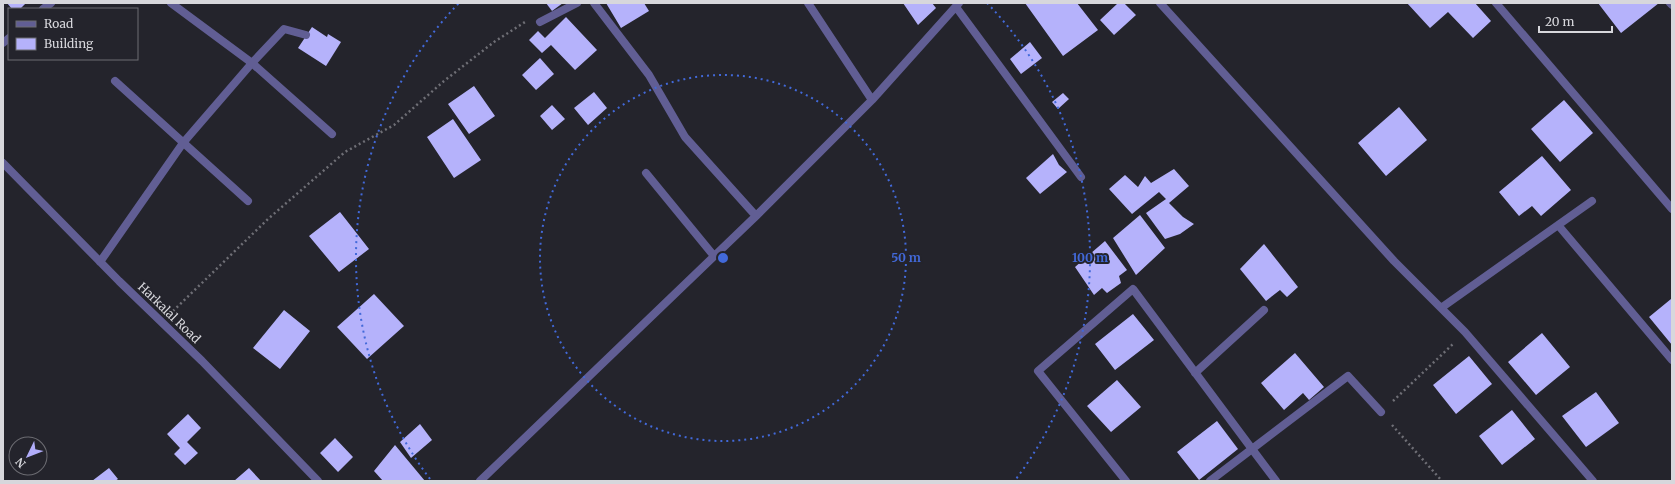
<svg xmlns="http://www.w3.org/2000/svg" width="1675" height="484" font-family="Merriweather,serif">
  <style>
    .building { fill: #b5b2fb }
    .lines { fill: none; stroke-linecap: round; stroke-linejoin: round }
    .path { stroke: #6f6f76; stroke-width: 2.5; stroke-dasharray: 2 3; stroke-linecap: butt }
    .service { stroke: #615e94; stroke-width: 8 }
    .minor { stroke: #615e94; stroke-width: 8 }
    .ring { fill: none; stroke: #4269d9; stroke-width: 2; stroke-dasharray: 2 4 }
    .labels { text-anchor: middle; stroke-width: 4; stroke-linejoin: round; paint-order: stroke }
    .street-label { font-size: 12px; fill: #d7d7dc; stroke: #24242c }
    .centre { fill: #4269d9; stroke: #24242c; stroke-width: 2 }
    .ring-label { font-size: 12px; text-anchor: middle; font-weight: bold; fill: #4269d9; stroke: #24242c; stroke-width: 4; stroke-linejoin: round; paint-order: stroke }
  </style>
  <rect width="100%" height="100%" fill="#24242c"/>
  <path class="building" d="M7 3H26L20 9H12Z
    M546 3H563L552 11Z
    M606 3H644L649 11 621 28Z
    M903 3H932L936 8 918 25Z
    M1025 3H1077L1098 30 1063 56Z
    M1118 3H1124L1136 15 1114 35 1100 20Z
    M1407 3H1475L1491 21 1473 38 1448 12 1430 28Z
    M1598 3H1659L1621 33Z
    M566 17 597 50 575 70 551 45 542 53 529 40 538 31 545 38Z
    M312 27 327 37 328 34 341 42 326 66 298 48Z
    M1030 42 1042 58 1021 74 1010 59Z
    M540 58 554 74 536 90 522 75Z
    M474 86 495 116 469 134 448 104Z
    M594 92 607 108 588 125 574 108Z
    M1063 93 1069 99 1058 109 1052 102Z
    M1564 100 1593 133 1560 162 1531 129Z
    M552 105 565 119 552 130 540 116Z
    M1399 107 1427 140 1386 176 1358 143Z
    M453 119 481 160 454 178 427 137Z
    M1053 154 1059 165 1067 172 1040 194 1026 178Z
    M1542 156 1571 190 1541 216 1532 206 1519 216 1499 192Z
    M1174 169 1189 186 1169 203 1183 217 1194 224 1180 234 1165 239 1146 213 1166 199 1159 192 1132 214 1109 189 1125 175 1138 187 1145 176 1151 183Z
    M340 212 369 249 339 272 309 236Z
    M1140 215 1165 248 1136 275 1113 238Z
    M1105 241 1127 270 1119 276 1121 283 1107 293 1102 288 1094 295 1075 267Z
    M1264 244 1298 287 1287 297 1280 290 1266 301 1240 269Z
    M374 294 404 326 367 359 337 327Z
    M1671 299 1672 300V345L1649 317Z
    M284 310 310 331 280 369 253 348Z
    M1133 314 1154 340 1115 370 1095 344Z
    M1542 333 1570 367 1536 395 1508 362Z
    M1295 353 1324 387 1309 400 1303 393 1284 410 1261 383Z
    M1469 356 1492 384 1456 414 1433 385Z
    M1117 380 1141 407 1111 432 1087 406Z
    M1596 392 1619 423 1586 447 1562 416Z
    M1512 410 1535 439 1502 465 1479 436Z
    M188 414 201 428 187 442 198 453 185 465 174 454 180 448 167 434Z
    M1217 421 1238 449 1199 480 1177 452Z
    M420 424 432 440 411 458 400 442Z
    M335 438 353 457 338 472 320 453Z
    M395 445 425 481H383L374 471Z
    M109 468 118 479 115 481H92Z
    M249 468 261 481H234Z"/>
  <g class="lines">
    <path class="path" d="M173 311 268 219 345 152 394 125 444 81 494 42 525 22
      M1393 401 1453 344
      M1392 425 1442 481"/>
    <path class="service" d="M43 9 51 3
      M3 43 9 38"/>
    <path class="minor" d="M171 3 252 63 332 134
      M594 3 649 75 685 137 756 216
      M808 3 872 100
      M1160 3 1394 261 1441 308
      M1496 3 1672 209
      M1670 3 1672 5
      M956 7 1081 177
      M540 22 577 3
      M115 81 248 201
      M3 163 119 281 202 361 318 481
      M646 173 714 256
      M1592 201 1441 308 1465 332 1593 481
      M1558 225 1672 360
      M100 262 183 143 252 63 284 29 306 35
      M1195 373 1264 310
      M480 481 756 216 872 100 959 3
      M1126 481 1038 371 1133 289 1252 449 1210 481
      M1276 481 1252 449 1348 376 1381 412"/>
  </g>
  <g class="ring">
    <circle cx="723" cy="258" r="183"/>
    <path d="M430 479A367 367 0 0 1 459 3M987 3A367 367 0 0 1 1016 479"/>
  </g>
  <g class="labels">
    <g class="street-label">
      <text transform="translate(169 313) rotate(44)" y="4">Harkalal Road</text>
    </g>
  </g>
  <circle cx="723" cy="258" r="6" class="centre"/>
  <g class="ring-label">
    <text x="906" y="262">50 m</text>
    <text x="1090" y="262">100 m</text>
  </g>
  <rect width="1675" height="484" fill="none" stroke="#d7d7dc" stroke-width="8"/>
  <rect x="8" y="8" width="130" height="52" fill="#24242c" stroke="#6c6c72"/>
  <rect x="16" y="21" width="20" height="6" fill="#615e94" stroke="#6c6c72"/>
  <text x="44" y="28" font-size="12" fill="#d7d7dc">Road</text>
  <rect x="16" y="38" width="20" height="12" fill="#b5b2fb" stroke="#6c6c72"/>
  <text x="44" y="48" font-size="12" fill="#d7d7dc">Building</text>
  <g transform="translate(28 456) rotate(227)"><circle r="19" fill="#24242c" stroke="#6c6c72"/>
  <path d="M0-3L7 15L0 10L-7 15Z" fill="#b1adfa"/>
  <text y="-6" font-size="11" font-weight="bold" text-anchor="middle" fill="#d7d7dc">N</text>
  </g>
  <path d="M1539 26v6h73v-6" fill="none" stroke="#d7d7dc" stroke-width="2"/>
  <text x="1545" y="26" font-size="12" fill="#d7d7dc" stroke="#24242c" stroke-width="3" paint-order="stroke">20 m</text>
</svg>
